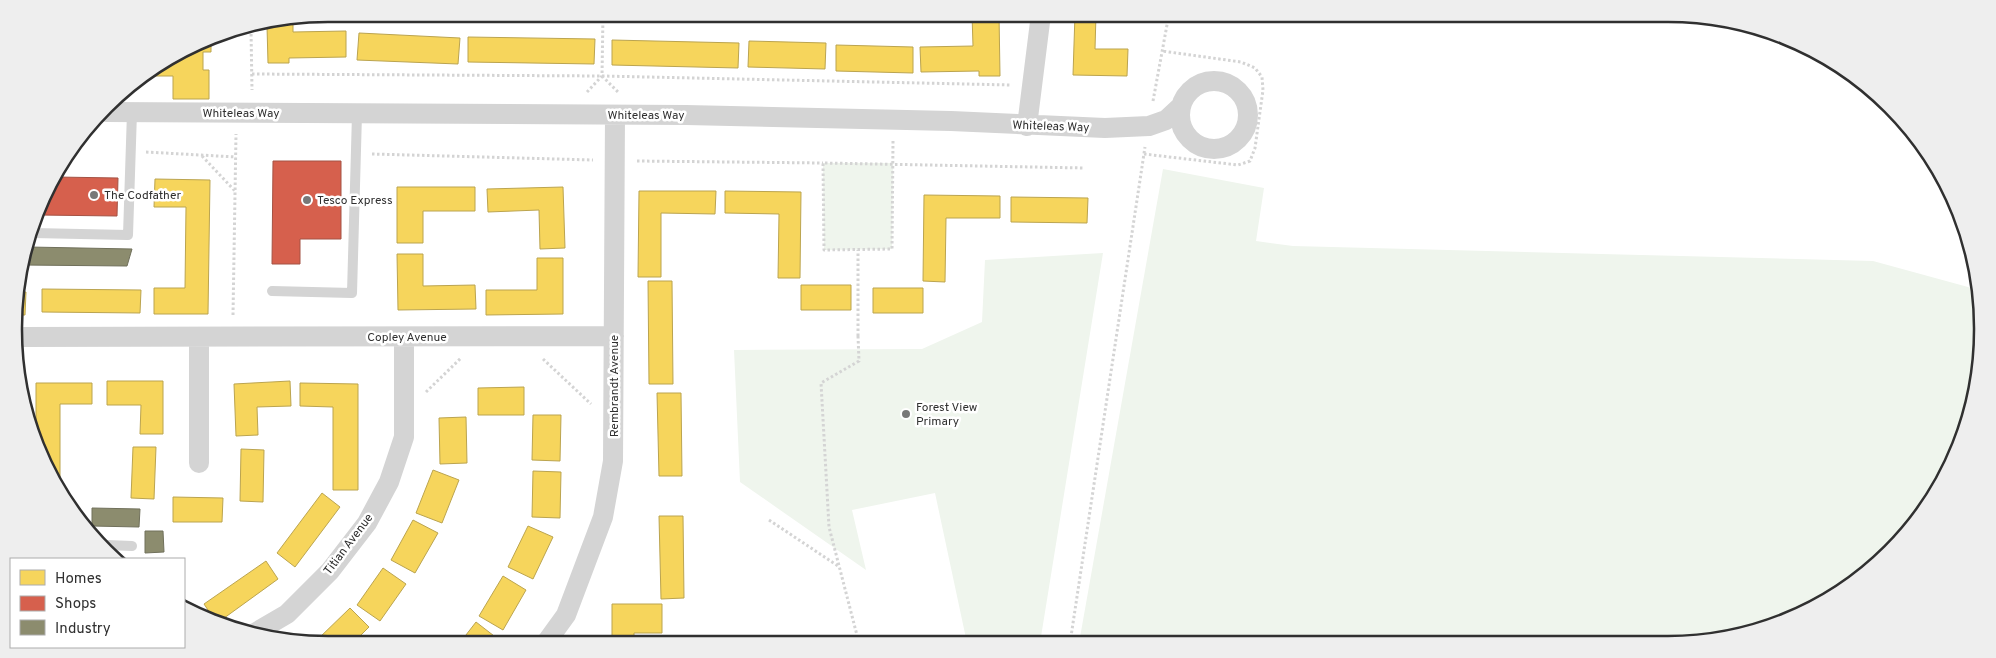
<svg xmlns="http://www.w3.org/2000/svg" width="1996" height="658" font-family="Overpass,sans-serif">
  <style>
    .green { fill: #eff5ed }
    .homes { fill: #f6d55c; stroke: #bba44f }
    .shops { fill: #d6604d; stroke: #a45244 }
    .industry { fill: #8c8c6e; stroke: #70705b }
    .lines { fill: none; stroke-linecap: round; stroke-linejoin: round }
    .path { stroke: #d4d4d4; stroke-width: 3; stroke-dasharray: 2.5 2.5; stroke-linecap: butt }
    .service { stroke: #d4d4d4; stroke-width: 10 }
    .minor { stroke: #d4d4d4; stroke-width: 20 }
    .poi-dot { fill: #787878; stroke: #fff; stroke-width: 2 }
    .labels { text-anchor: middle; stroke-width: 5; stroke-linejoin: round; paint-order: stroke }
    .street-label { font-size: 12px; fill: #303030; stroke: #fff }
    .poi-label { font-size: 12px; fill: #303030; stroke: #fff; text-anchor: start }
    .rim { fill: none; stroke: #303030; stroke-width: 2.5 }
  </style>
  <rect width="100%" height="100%" fill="#fff"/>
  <path class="green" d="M823 163H893L892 249 824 250Z
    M1163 169 1264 188 1256 241 1293 246 1873 261 1979 290 1972 410 1940 487 1875 566 1806 612 1708 642 1079 643Z
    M1103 253 1040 643H967L935 493 852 510 866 570 740 482 734 350 922 349 982 322 985 260Z"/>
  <path class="homes" d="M972 14H999L1000 76H979V71L921 72 920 47 973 46Z
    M1075 14H1096L1095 49H1128L1127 76 1073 75Z
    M293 21V32L346 31V57L289 58V63H268L267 26Z
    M359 33 460 38 458 64 357 60Z
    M211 37V52H203V70H209V99H173V76H146Z
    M468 37 595 39 594 64 468 62Z
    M612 40 739 43 738 68 612 65Z
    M749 41 826 43 825 69 748 67Z
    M836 45 913 47V73L836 71Z
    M155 179 210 180 208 314H154V288H185L186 207H154Z
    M397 187H475V211H423V243H397Z
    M563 187 565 248 540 249 539 210 488 212 487 189Z
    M639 191H716L715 214 661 213V277H638Z
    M725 191 801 192 800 278H778L779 214 725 213Z
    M924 195 1000 196V218H946L945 282 923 281Z
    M1011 197 1088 198 1087 223 1011 222Z
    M397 254H423V286L475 285 476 309 398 310Z
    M537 258H563V314L486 315V290H537Z
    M648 281H672L673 384H649Z
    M801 285H851V310H801Z
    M873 288H923V313H873Z
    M42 289 141 290 140 313 42 312Z
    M17 292H26L25 315H18Z
    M107 381H163V434H140L141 405H107Z
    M290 381 291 406 257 407 258 435 236 436 234 384Z
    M36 383H92V404H60V489L36 437Z
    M300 383 358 384V490H333V407L300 406Z
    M524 387V415H478V388Z
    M657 393H681L682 476H659Z
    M533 415H561L560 461 532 460Z
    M466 417 467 463 440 464 439 418Z
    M133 447H156L154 499 131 498Z
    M241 449 264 450 263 502 240 501Z
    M433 470 459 480 442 523 416 513Z
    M533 471 561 472 560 518 532 517Z
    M322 493 340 507 295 567 277 553Z
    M173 497 223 498 222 522H173Z
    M659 516H683L684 598 661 599Z
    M413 520 438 533 415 573 391 560Z
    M528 526 553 537 533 579 508 567Z
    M266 561 278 579 220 621 214 619 204 604Z
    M383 568 406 584 380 621 357 605Z
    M503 576 526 590 503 630 479 616Z
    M612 604H662V633H634V644H612Z
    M350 608 369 627 352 644 321 643 317 640Z
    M476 622 498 639 494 644H459Z"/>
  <path class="shops" d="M273 161H341V239H300V264H272Z
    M56 177 118 178 117 216 39 215 46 189Z"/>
  <path class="industry" d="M29 247 132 249 127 266 23 265Z
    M92 508 140 509 139 527 92 526Z
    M145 531H163L164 552 145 553Z"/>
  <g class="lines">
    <path class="path" d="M251 29 252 90
      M252 74 602 76 1011 85
      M602 76 619 93
      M587 92 602 76 603 14
      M1153 101 1169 14
      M893 141 892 249 824 250 823 163 1084 168
      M146 152 236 157
      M372 154 593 160
      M1144 154 1238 165 1250 161 1255 148 1263 90 1262 77 1255 68 1241 62 1162 51
      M202 156 235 191
      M637 161 823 163
      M233 315 236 134
      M858 336 859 361 821 383 829 527 859 643
      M858 336V250
      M543 359 591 404
      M426 392 461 358
      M769 520 838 566
      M1070 643 1145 147"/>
    <path class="service" d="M33 233 128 235 132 112
      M272 291 352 293 357 114
      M107 545 132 546"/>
    <path class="minor" d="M1180 115a34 34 0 1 1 68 0a34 34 0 1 1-68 0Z
      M106 112 686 115 951 121 1105 128 1149 126 1166 120 1180 107
      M1027 126 1041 14
      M20 337 614 336
      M199 463V337
      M253 634 287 614 330 571 367 523 389 482 404 437V337
      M545 644 566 615 603 517 613 461 615 115"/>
  </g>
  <g class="poi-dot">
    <circle cx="94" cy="195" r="5"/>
    <circle cx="307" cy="200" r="5"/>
    <circle cx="906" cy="414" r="5"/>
  </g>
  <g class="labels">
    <g class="street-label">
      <text x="241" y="117">Whiteleas Way</text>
      <text x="646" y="119">Whiteleas Way</text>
      <text transform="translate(1051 126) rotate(2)" y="4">Whiteleas Way</text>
      <text x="407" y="341">Copley Avenue</text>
      <text transform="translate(614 386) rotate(-90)" y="4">Rembrandt Avenue</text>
      <text transform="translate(348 544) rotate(-53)" y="4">Titian Avenue</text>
    </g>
    <g class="poi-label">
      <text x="104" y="199">The Codfather</text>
      <text x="317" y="204">Tesco Express</text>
      <text x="916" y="411">Forest View<tspan x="916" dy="14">Primary</tspan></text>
    </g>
  </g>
  <path d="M0 0H1996V658H0ZM328 22H1668A306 306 0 0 1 1974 328V330A306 306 0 0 1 1668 636H328A306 306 0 0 1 22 330V328A306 306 0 0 1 328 22Z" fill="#eee" fill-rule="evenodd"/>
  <path class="rim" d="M328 22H1668A306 306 0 0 1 1974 328V330A306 306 0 0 1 1668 636H328A306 306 0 0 1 22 330V328A306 306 0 0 1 328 22Z"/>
  <rect x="10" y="558" width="175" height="90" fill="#ffffff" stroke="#acacac"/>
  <rect x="20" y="570" width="25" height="15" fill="#f6d55c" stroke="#acacac"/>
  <text x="55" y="583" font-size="15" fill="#303030">Homes</text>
  <rect x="20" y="596" width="25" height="15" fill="#d6604d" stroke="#acacac"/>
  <text x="55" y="608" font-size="15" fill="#303030">Shops</text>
  <rect x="20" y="620" width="25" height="15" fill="#8c8c6e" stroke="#acacac"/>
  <text x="55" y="633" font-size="15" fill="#303030">Industry</text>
</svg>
